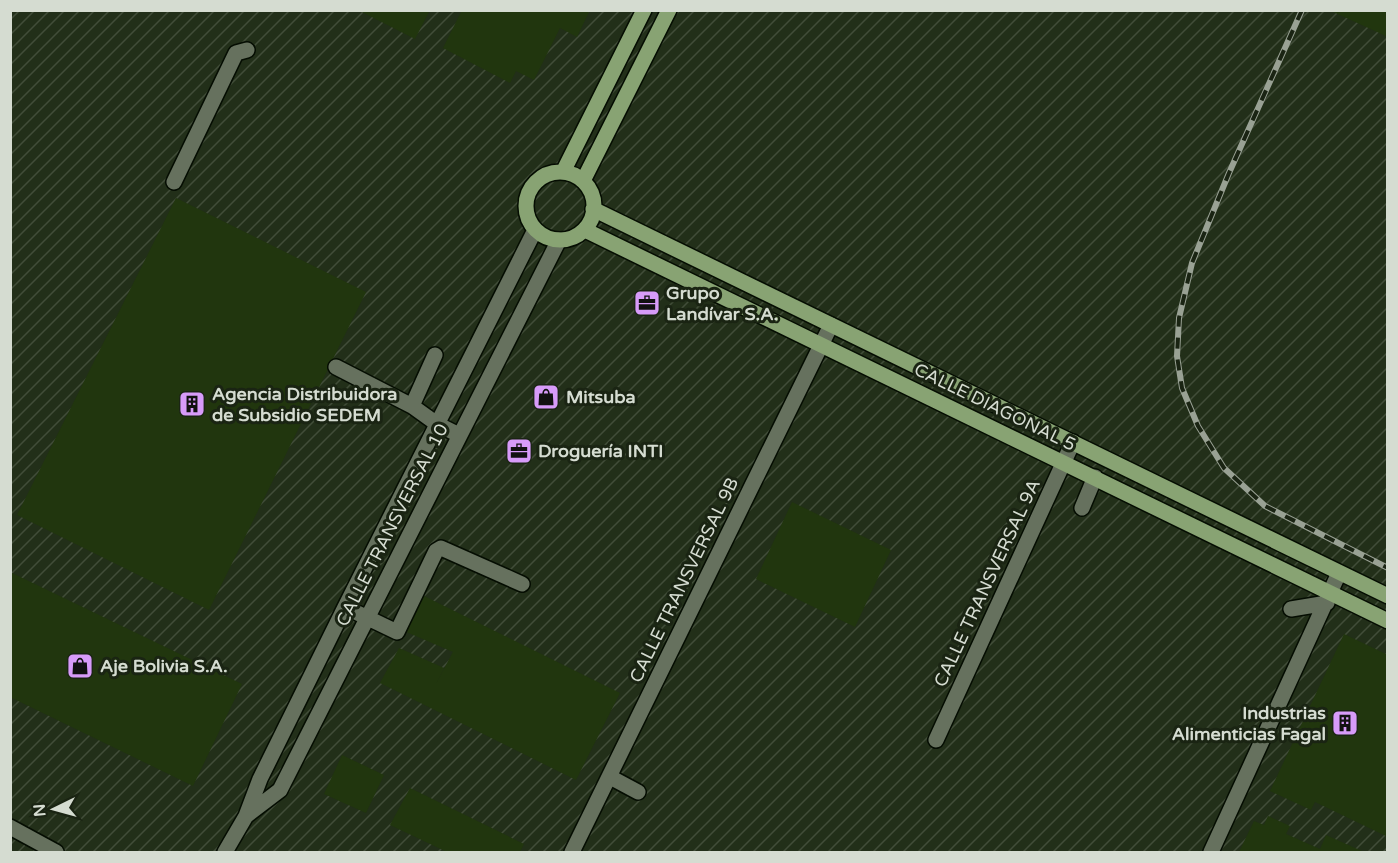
<svg xmlns="http://www.w3.org/2000/svg" width="1398" height="863" font-family="'Varela Round',sans-serif">
  <style>
    .industrial { fill: url(#industrial-furrows) }
    .building { fill: #21360e }
    .lines { fill: none; stroke-linecap: round; stroke-linejoin: round }
    .minor-casing { stroke: #050d02; stroke-width: 18 }
    .major-casing { stroke: #050d02; stroke-width: 18 }
    .minor { stroke: #66715e; stroke-width: 15 }
    .major { stroke: #88a373; stroke-width: 15 }
    .rail-casing { stroke: #99a194; stroke-width: 6 }
    .rail { stroke: #1a2413; stroke-width: 4; stroke-dasharray: 11; stroke-linecap: butt }
    .labels { text-anchor: middle; stroke-width: 6; stroke-linejoin: round; paint-order: stroke }
    .poi-label { font-size: 18px; font-weight: bold; fill: #d5dcd1; stroke: #1a2413; text-anchor: start }
    .street-label { font-size: 18px; fill: #d5dcd1; stroke: #1a2413 }
  </style>
  <defs>
    <pattern id="industrial-furrows" width="10" height="10" patternUnits="userSpaceOnUse" patternTransform="scale(1.5)"><rect width="10" height="10" fill="#222f19"/><path d="M-1 1l2-2M0 10L10 0M9 11l2-2" fill="none" stroke="#414d39"/></pattern>
  </defs>
  <rect width="100%" height="100%" fill="#1a2413"/>
  <path class="industrial" d="M10 11H1387V852H11Z"/>
  <path class="building" d="M358 10H430L415 39Z
    M462 10H590L577 37 560 28 534 80 516 71 510 83 443 48Z
    M1329 10H1388V37Z
    M176 198 366 292 209 610 17 515Z
    M792 502 891 550 855 627 756 579Z
    M10 572 242 684 193 786 10 697Z
    M422 595 620 693 576 780 380 683 399 648 444 668 436 684 465 629 453 652 404 631Z
    M1344 634 1388 655V837L1315 802 1311 810 1270 791Z
    M342 755 384 775 366 813 324 794Z
    M410 788 524 844 520 852H447L390 825Z
    M1268 816 1290 826 1286 834 1320 849 1326 835 1364 852H1239L1254 821 1264 825Z"/>
  <g class="lines">
    <defs>
      <path id="minor" d="M174 182 236 53 247 50
        M336 367 412 406 437 424 459 435
        M412 406 435 355
        M1082 508 1095 477
        M345 607 397 632 436 551 441 548 522 584
        M1291 609 1327 603
        M936 740 1073 442
        M610 777 638 792
        M246 816 280 790 559 240
        M10 827 56 852
        M225 852 246 816 260 779 345 607 535 230
        M572 852 831 325
        M1211 852 1339 573"/>
      <path id="major" d="M563 172 644 10
        M526 206a34 34 0 1 1 68 0a34 34 0 1 1-68 0Z
        M584 179 669 10
        M593 209 1388 596
        M585 230 1388 621"/>
    </defs>
    <use href="#minor" class="minor-casing"/>
    <use href="#major" class="major-casing"/>
    <use href="#minor" class="minor"/>
    <use href="#major" class="major"/>
    <defs>
      <path id="rail" d="M1302 10 1229 173 1192 263 1179 318 1177 356 1182 388 1198 426 1224 468 1265 506 1388 568"/>
    </defs>
    <use href="#rail" class="rail-casing"/>
    <use href="#rail" class="rail"/>
  </g>
  <defs>
    <symbol id="office-square" viewBox="-11 -11 22 22"><rect x="-9" y="-9" width="18" height="18" rx="4" fill="#d79bf9" stroke="#1a2413"/><path d="M-6-3h4V-5.5h4V-3h4V5H-6ZM-1-4.5V-3h2v-1.5ZM-6 0V1H6V0Z" fill="#111"/></symbol>
    <symbol id="shop-square" viewBox="-11 -11 22 22"><rect x="-9" y="-9" width="18" height="18" rx="4" fill="#d79bf9" stroke="#1a2413"/><path d="M-5-2.5h2.3a2.7 3.5 0 0 1 5.4 0H5L5.5 6h-11ZM-1.5-2.5h3a1.5 2.3 0 0 0-3 0Z" fill="#111"/></symbol>
    <symbol id="building-square" viewBox="-11 -11 22 22"><rect x="-9" y="-9" width="18" height="18" rx="4" fill="#d79bf9" stroke="#1a2413"/><path d="M-4-6H4V6H1V3H-1V6H-4ZM-2.5-4.3h1.7v1.8h-1.7ZM.8-4.3h1.7v1.8H.8ZM-2.5-1h1.7V.8h-1.7ZM.8-1h1.7V.8H.8Z" fill="#111"/></symbol>
  </defs>
  <g fill-rule="evenodd">
    <use href="#office-square" x="632" y="288" width="30" height="30"/>
    <use href="#shop-square" x="531" y="382" width="30" height="30"/>
    <use href="#building-square" x="177" y="389" width="30" height="30"/>
    <use href="#office-square" x="504" y="436" width="30" height="30"/>
    <use href="#shop-square" x="65" y="651" width="30" height="30"/>
    <use href="#building-square" x="1330" y="708" width="30" height="30"/>
  </g>
  <g class="labels">
    <g class="poi-label">
      <text x="666" y="299">Grupo<tspan x="666" dy="21">Landívar S.A.</tspan></text>
      <text x="212" y="400">Agencia Distribuidora<tspan x="212" dy="21">de Subsidio SEDEM</tspan></text>
      <text x="566" y="403">Mitsuba</text>
      <text x="538" y="457">Droguería INTI</text>
      <text x="100" y="672">Aje Bolivia S.A.</text>
      <text x="1326" y="719" text-anchor="end">Industrias<tspan x="1326" dy="21">Alimenticias Fagal</tspan></text>
    </g>
    <g class="street-label">
      <text transform="translate(995 407) rotate(26)" y="6">CALLE DIAGONAL 5</text>
      <text transform="translate(392 525) rotate(-63)" y="6">CALLE TRANSVERSAL 10</text>
      <text transform="translate(684 580) rotate(-64)" y="6">CALLE TRANSVERSAL 9B</text>
      <text transform="translate(987 583) rotate(-65)" y="6">CALLE TRANSVERSAL 9A</text>
    </g>
  </g>
  <rect width="1398" height="863" fill="none" stroke="#d5dcd1" stroke-width="24"/>
  <g transform="translate(54 809) rotate(265)" stroke="#1a2413" stroke-width="4.5" paint-order="stroke">
  <path d="M0-4.5L10 22L0 15L-10 22Z" fill="#d5dcd1"/>
  <text y="-9" font-size="16" font-weight="bold" text-anchor="middle" fill="#d5dcd1">N</text>
  </g>
</svg>
